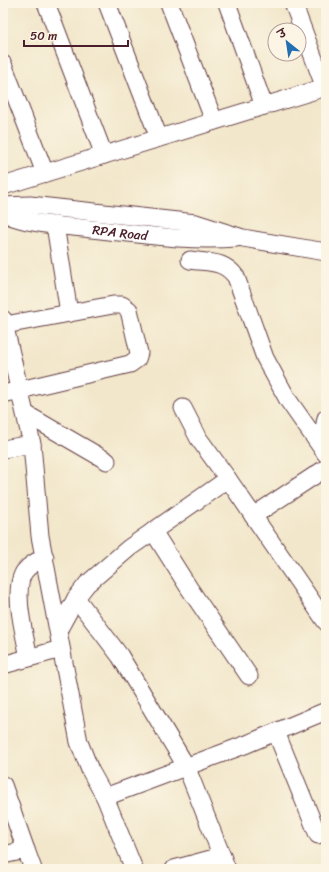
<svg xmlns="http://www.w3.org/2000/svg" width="329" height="872" font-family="Sriracha,'Playpen Sans Deva',sans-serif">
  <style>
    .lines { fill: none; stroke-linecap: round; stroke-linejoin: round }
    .minor-casing { stroke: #633d43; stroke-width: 19 }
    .minor { stroke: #fff; stroke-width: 17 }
    .labels { text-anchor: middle; stroke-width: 3.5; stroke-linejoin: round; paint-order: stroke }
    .street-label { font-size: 13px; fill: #4a1f2b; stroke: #fcf5e5 }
  </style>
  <rect width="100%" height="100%" fill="#fcf5e5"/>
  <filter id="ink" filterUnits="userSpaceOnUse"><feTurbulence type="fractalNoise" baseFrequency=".025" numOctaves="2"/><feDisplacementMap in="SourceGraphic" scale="8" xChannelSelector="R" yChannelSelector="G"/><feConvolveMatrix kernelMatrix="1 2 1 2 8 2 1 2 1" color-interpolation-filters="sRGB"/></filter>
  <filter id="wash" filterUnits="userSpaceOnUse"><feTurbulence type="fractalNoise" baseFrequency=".012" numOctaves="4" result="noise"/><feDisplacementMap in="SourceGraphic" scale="16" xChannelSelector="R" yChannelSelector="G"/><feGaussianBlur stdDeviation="0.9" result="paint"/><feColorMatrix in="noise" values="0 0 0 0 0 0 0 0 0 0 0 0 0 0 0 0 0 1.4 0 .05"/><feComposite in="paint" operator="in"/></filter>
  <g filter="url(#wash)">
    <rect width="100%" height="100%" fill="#f2e7cb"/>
  </g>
  <g filter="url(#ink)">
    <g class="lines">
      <defs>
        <g id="minor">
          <path d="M46 3 104 155"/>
          <path d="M107 3 159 138"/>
          <path d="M169 3 214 121"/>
          <path d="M227 3 264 106"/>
          <path d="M293 3 325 88"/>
          <path d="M3 64 45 173"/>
          <path d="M3 186 326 87"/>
          <path d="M3 206 30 205 196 223 243 238 326 252"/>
          <path id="s1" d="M3 206 7 214 13 217C37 225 65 226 91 229 139 234 188 242 236 238"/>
          <path d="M55 225 69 313"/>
          <path d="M190 260C209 263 224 260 236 277L265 358 288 400 326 454"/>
          <path d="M3 319 32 444 40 536 79 742 90 770 105 797 247 744 326 711"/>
          <path d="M3 394 130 364 137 359 139 353 129 310 122 305H113L5 325"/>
          <path d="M183 408 199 439 228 479"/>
          <path d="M26 414 107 461"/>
          <path d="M321 446 326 418"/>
          <path d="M3 449 32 444"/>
          <path d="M253 516 326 468"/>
          <path d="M153 531 189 588 249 676"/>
          <path d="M76 598 120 656 186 766 227 869"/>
          <path d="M59 629 76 598 87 584 129 548 228 479 326 622"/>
          <path d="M29 658C25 636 12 591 24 572 29 565 37 561 45 557"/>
          <path d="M3 665 61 649"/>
          <path d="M276 732 318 835"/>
          <path d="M3 785 26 850"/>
          <path d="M105 797 134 869"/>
          <path d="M3 855 26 850 33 869"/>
          <path d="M174 869 222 856"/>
        </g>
      </defs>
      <use href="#minor" class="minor-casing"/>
      <use href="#minor" class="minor"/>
    </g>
  </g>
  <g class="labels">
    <g class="street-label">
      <text dy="5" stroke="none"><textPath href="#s1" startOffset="124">RPA Road</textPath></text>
    </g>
  </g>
  <rect width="329" height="872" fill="none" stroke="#fcf5e5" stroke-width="16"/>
  <g transform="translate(287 42) rotate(330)"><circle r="19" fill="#fcf5e5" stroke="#b59f9b"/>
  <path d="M0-3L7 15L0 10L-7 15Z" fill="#1f6fb2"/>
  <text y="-6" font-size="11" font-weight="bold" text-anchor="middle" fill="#4a1f2b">उ</text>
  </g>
  <path d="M24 40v6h104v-6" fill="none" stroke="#4a1f2b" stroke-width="2"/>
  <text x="30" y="40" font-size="12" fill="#4a1f2b" stroke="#fcf5e5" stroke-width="3" paint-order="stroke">50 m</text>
</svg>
